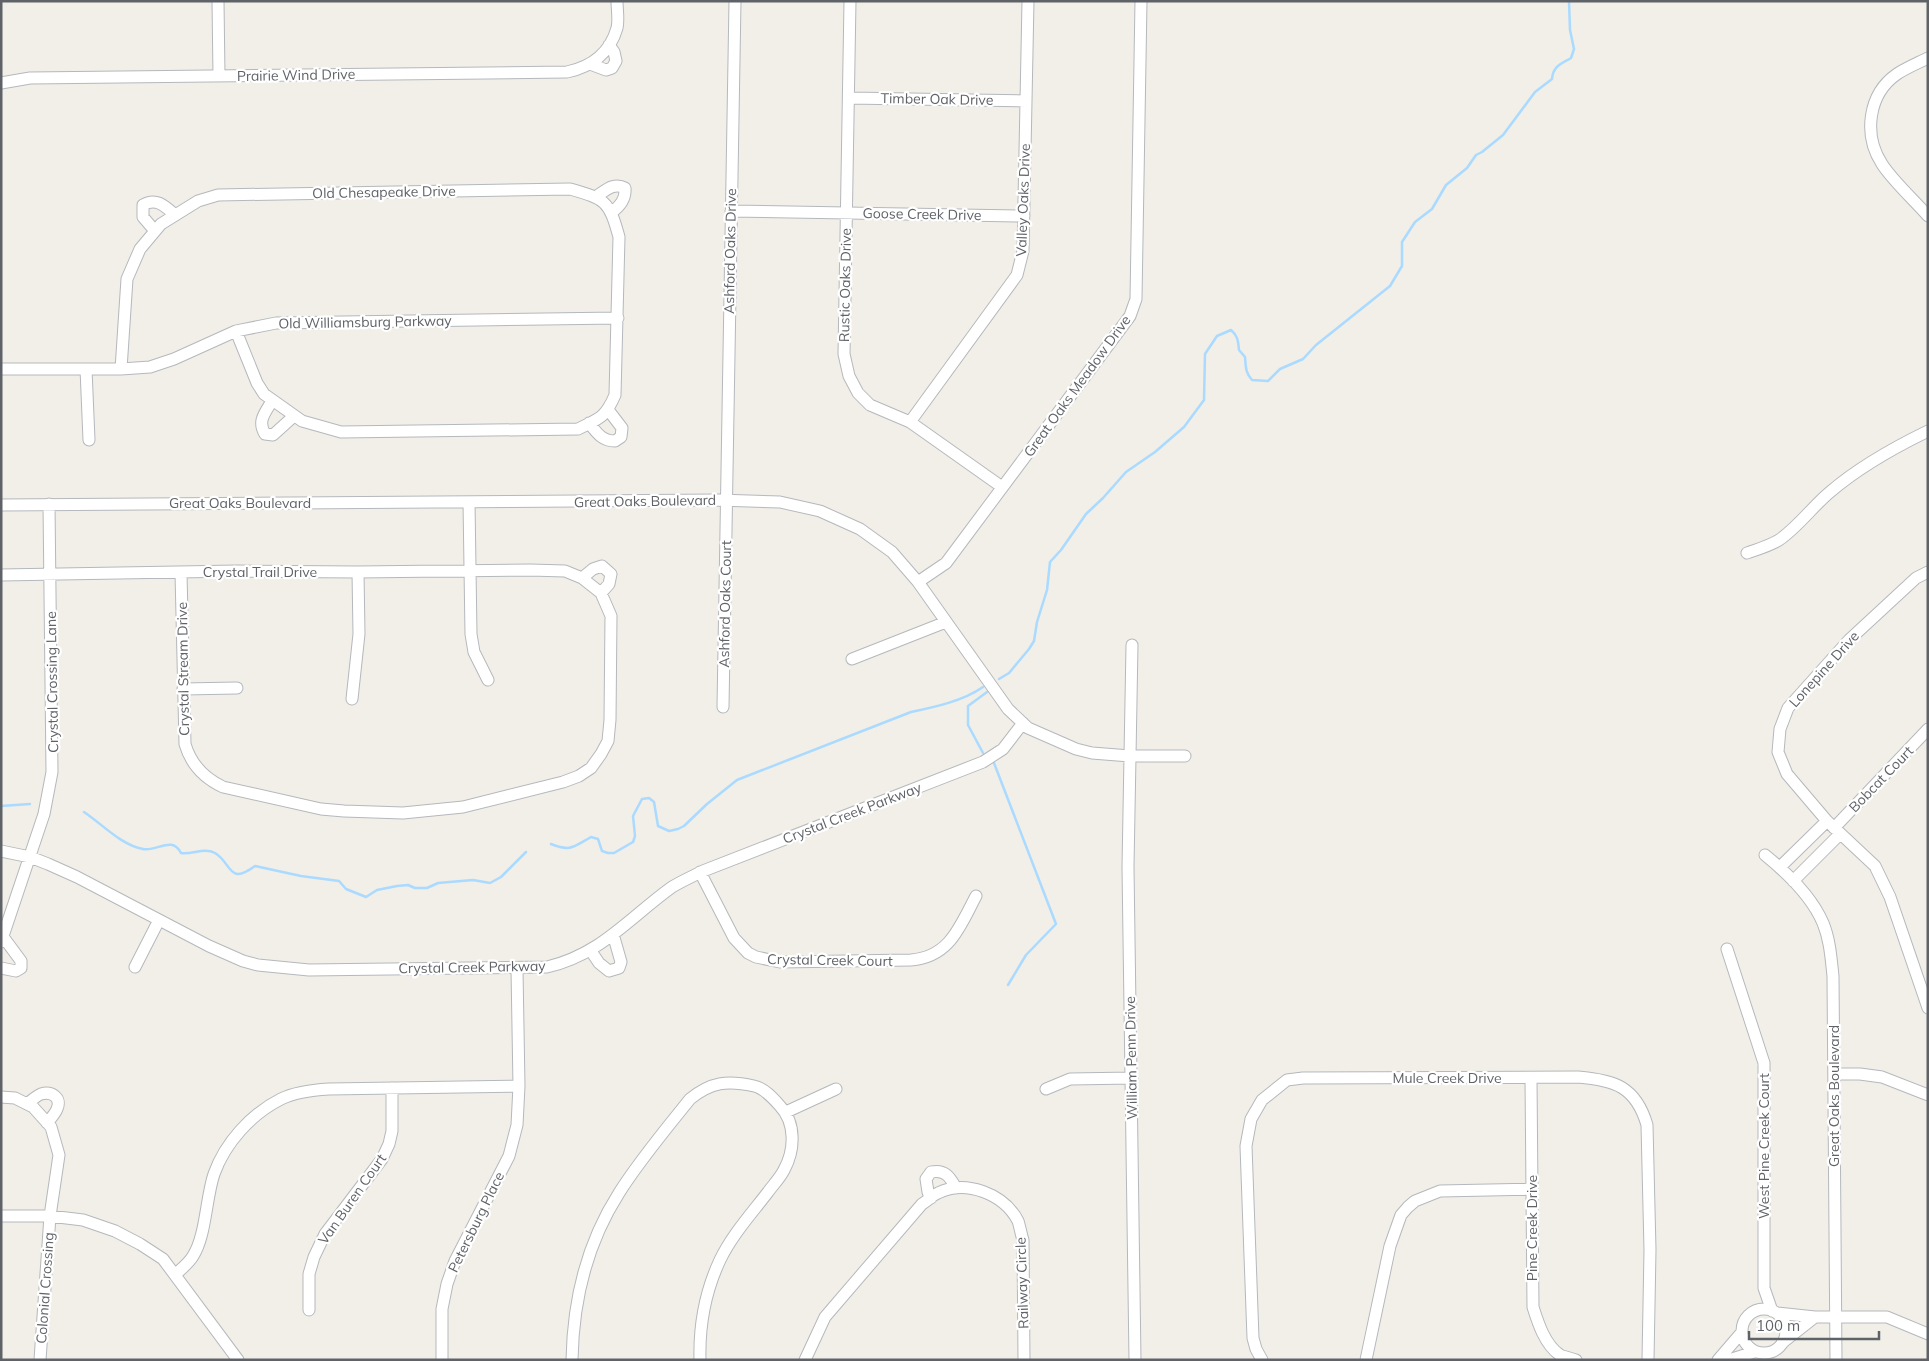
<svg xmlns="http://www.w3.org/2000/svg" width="1929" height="1361" font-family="Mulish,sans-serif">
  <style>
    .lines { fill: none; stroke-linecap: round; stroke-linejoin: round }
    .stream { stroke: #aadaff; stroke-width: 2.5 }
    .minor-casing { stroke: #b5b8bc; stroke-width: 13 }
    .minor { stroke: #fff; stroke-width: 11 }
    .labels { text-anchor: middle; stroke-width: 4.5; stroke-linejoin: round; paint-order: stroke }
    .street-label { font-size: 14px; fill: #5f6368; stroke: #fff }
  </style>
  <rect width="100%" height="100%" fill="#f1efe8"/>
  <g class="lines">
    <path class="stream" d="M999 679 1009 673 1029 649 1034 641 1037 622 1047 590 1050 562 1061 550 1086 514 1103 498 1126 472 1155 452 1184 427 1204 400 1205 354 1217 336 1231 330C1238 336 1238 341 1239 350L1245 357C1246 367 1245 372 1252 380L1268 381 1280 369 1303 359 1316 345 1390 286 1402 266V242L1415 222 1432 209 1446 185 1467 168 1476 155 1482 152 1503 135 1535 92 1552 79C1553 66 1561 64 1571 58L1574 49 1570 30 1569 1
      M983 753 968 725V706L987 692
      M994 763 1056 924 1026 955 1008 985
      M1 806 30 804
      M84 812C102 824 121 845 143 849 157 852 172 835 181 853 192 855 204 847 215 853 232 863 228 886 255 866L301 876 339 881 346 889 366 897 377 890 397 886 408 885 415 888H427L438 883 473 880 490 883 501 877 526 852
      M551 844C571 852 573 847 591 837L598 839 602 851 608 853H614L633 842 635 836 633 816 642 799 649 798 654 802 658 826 669 831 678 829 684 826 707 804 737 780 911 712C935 707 963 701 983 687"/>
    <defs>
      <path id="minor" d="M218 1 219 76
        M850 1 844 354 849 376 858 393 870 405 910 422 1002 487
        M1928 58C1918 63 1906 68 1897 74 1868 94 1863 135 1882 164 1892 180 1914 200 1928 216
        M590 64 606 70 612 68 616 61 614 52 609 45
        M1 83 30 78 567 72C591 67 610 53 617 28 619 20 617 10 617 1
        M849 98 1026 101
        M597 196C606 190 614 182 625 188 626 199 620 206 611 213
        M731 211 1024 216
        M155 231 143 217V205C156 197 165 206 175 215
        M1 369H121L150 367 174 359 236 331 276 323 618 318
        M86 369 89 440
        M121 369 127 279 140 249 161 224 198 201 218 195 570 189C605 199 609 200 619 237L615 395C605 418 600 418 578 429L341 432 302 421 264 394 257 383 236 331
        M272 401C265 413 257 421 265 434L273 435 294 416
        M910 422 1017 275 1023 251 1028 1
        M589 423C597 433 602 441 615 441L621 437 622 428 609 411
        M469 502 471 634 474 652 488 680
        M1 505 718 500 780 502 820 511 860 529 892 552 918 582 1008 709 1028 728 1076 749 1092 753 1130 756H1185
        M1747 553C1758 549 1769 546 1779 540 1798 527 1812 507 1830 492 1859 467 1893 448 1928 431
        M1928 572 1916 578 1849 640 1788 708 1780 729 1778 752 1787 774 1827 821 1875 866 1890 897 1928 1008
        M1 575 237 571 358 572 530 570 565 571 582 578 601 593 611 616 610 720 608 741 601 754 591 768 579 776 563 782 463 807 403 813 344 811 321 809 223 787C204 778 191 765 185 744L181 573
        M582 578 593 569 602 566 611 574 609 584 601 593
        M918 582 946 563 1130 316 1136 299 1141 1
        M1132 645 1128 867 1135 1360
        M852 659 946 622
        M183 689 237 688
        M352 699 359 634 358 572
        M723 707 735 1
        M1834 828 1928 729
        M1 851 30 857 48 864 77 877 209 946 243 961 258 965 309 970 547 967C600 955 629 918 672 887 682 881 693 876 703 871L983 762 1003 749 1023 723
        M1765 855C1786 872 1812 897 1823 923 1830 940 1831 958 1833 976L1836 1360
        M1780 867 1827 821
        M700 872 734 938 748 953 756 957 780 962 911 960C950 957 960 926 976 896
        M1793 881 1840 834
        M1 942 44 814 52 772 49 504
        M1727 949 1764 1063V1288L1772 1311
        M591 951 599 963 609 971 619 968 621 962 613 934
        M135 967 159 920
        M1 968 16 971 21 968V961L4 938
        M1834 1074H1860L1882 1077 1928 1095
        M1531 1078 1533 1307C1538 1323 1545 1345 1560 1355 1564 1357 1571 1358 1576 1360
        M1046 1089 1070 1079 1132 1078
        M1 1097 15 1098 33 1107 51 1127 59 1155 50 1216 40 1360
        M27 1104C31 1101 36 1096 41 1094 51 1091 62 1097 57 1109 55 1114 51 1118 47 1123
        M786 1112 836 1089
        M931 1198 928 1192 926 1179 931 1172C945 1169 950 1177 956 1188
        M1 1216H50L83 1220 115 1231 140 1244 163 1259 238 1360
        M175 1275C181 1269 189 1263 193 1256 206 1236 206 1197 214 1174 225 1143 251 1114 281 1099 295 1092 313 1090 329 1089L519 1086
        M1742 1331a22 22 0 1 1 44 0a22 22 0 1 1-44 0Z
        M309 1310V1274L314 1257 325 1234 382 1159 389 1144 392 1131V1088
        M1777 1313 1815 1317H1887L1928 1334
        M1782 1343 1815 1317
        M442 1360V1309L447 1284 455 1261 509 1156 517 1125 519 1086 517 969
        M572 1360C573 1301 587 1243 619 1193 639 1161 666 1129 690 1099 711 1082 727 1080 754 1086 764 1088 773 1098 780 1106 796 1123 795 1150 784 1170 780 1178 773 1185 768 1192 752 1213 732 1235 720 1260 705 1292 699 1324 700 1360
        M805 1360 825 1317 922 1204C927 1201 933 1195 938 1193 966 1179 1004 1194 1018 1221 1020 1227 1021 1234 1023 1240L1024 1360
        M1262 1360 1256 1349 1253 1338 1246 1146 1251 1119 1262 1100 1287 1080 1303 1078 1578 1077C1615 1080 1636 1087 1647 1125L1650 1250 1648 1360
        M1366 1360 1390 1246 1401 1215 1408 1207 1415 1201 1440 1191 1532 1189
        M1718 1360 1742 1332
        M1729 1360 1754 1352"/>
    </defs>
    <use href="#minor" class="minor-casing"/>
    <use href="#minor" class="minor"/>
  </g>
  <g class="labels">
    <g class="street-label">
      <text transform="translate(296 75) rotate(-1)" y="5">Prairie Wind Drive</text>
      <text transform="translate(937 99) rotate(1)" y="5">Timber Oak Drive</text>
      <text transform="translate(384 192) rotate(-1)" y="5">Old Chesapeake Drive</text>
      <text transform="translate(1023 200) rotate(-88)" y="5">Valley Oaks Drive</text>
      <text transform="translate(922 214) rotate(1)" y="5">Goose Creek Drive</text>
      <text transform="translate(730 251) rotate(-89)" y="5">Ashford Oaks Drive</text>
      <text transform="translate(845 285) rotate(-89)" y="5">Rustic Oaks Drive</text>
      <text transform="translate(365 322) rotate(-1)" y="5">Old Williamsburg Parkway</text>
      <text transform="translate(1077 386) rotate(-54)" y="5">Great Oaks Meadow Drive</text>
      <text transform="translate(645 501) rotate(-1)" y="5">Great Oaks Boulevard</text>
      <text x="240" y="508">Great Oaks Boulevard</text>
      <text x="260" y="577">Crystal Trail Drive</text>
      <text transform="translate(725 604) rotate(-89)" y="5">Ashford Oaks Court</text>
      <text transform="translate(183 669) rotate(-91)" y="5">Crystal Stream Drive</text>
      <text transform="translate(1824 669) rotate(-48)" y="5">Lonepine Drive</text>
      <text transform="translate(52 682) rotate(-91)" y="5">Crystal Crossing Lane</text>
      <text transform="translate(1881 779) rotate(-46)" y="5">Bobcat Court</text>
      <text transform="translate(852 813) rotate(-21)" y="5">Crystal Creek Parkway</text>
      <text transform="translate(830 960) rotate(1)" y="5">Crystal Creek Court</text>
      <text transform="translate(472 967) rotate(-1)" y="5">Crystal Creek Parkway</text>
      <text transform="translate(1131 1058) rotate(-91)" y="5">William Penn Drive</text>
      <text x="1447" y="1083">Mule Creek Drive</text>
      <text transform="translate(1834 1096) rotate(-90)" y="5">Great Oaks Boulevard</text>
      <text transform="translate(1764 1146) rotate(-90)" y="5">West Pine Creek Court</text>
      <text transform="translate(352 1199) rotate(-55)" y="5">Van Buren Court</text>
      <text transform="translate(476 1222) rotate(-64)" y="5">Petersburg Place</text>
      <text transform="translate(1532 1228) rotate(-90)" y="5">Pine Creek Drive</text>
      <text transform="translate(1022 1283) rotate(-92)" y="5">Railway Circle</text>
      <text transform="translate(45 1288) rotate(-86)" y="5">Colonial Crossing</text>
    </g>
  </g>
  <rect width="1929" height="1361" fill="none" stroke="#5f6368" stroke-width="5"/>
  <path d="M1749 1331v8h130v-8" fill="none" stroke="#5f6368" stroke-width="2.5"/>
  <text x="1756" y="1331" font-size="15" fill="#5f6368" stroke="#ffffff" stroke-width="4" paint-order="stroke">100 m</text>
</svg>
